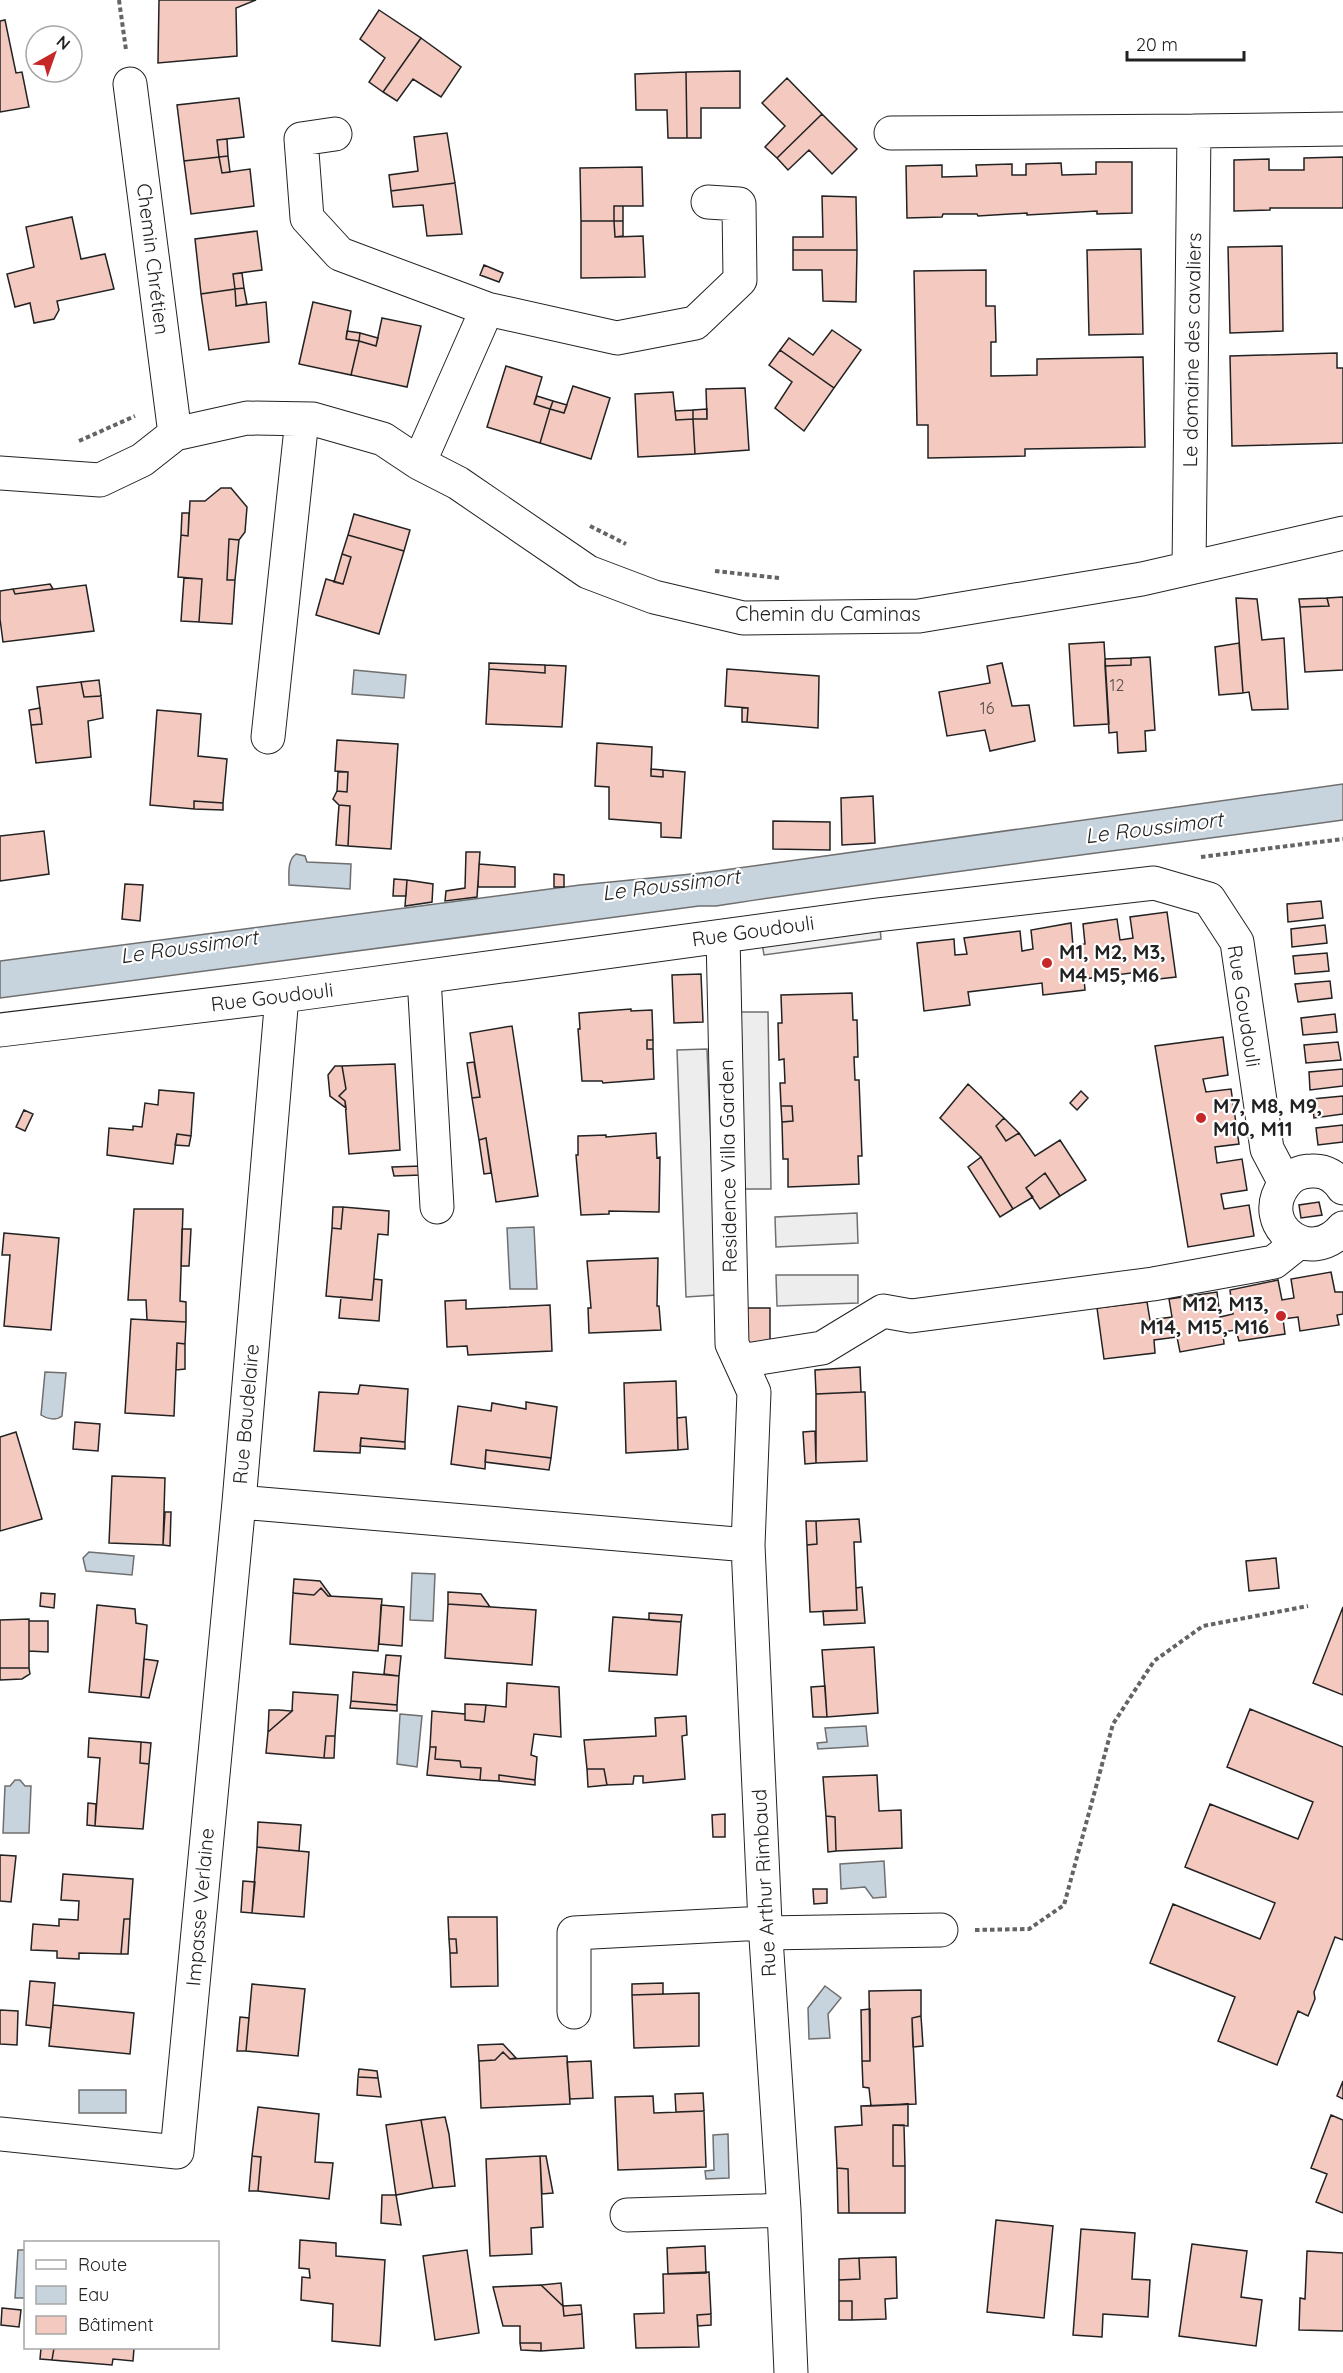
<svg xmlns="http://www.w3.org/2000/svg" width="1343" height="2373" font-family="Quicksand,sans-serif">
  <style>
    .parking { fill: #ededed; stroke: #6f6f6f; stroke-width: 1.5 }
    .water { fill: #c7d3dd; stroke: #6f6f6f; stroke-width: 1.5 }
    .building { fill: #f3c9c0; stroke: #222; stroke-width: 1.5 }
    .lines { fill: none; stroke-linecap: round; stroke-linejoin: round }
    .street-casing { stroke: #222; stroke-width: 35 }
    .path { stroke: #646464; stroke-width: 4; stroke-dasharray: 4.5 3; stroke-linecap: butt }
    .street { stroke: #fff; stroke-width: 33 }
    .poi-dot { fill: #c62828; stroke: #fff; stroke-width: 2 }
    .labels { text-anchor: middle; stroke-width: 4.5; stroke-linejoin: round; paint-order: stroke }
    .number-label { font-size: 16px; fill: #564c4a }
    .street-label { font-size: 20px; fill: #222; stroke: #fff }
    .poi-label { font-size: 20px; font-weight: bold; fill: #222; stroke: #fff; text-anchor: start }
    .water-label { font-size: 21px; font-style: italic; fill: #222; stroke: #fff }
  </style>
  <rect width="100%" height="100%" fill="#fff"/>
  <path class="parking" d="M880 927 881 939 764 955 762 943Z
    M741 1012H768L771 1189H744Z
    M707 1049 717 1295 686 1297 677 1050Z
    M857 1213 858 1243 776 1247 775 1217Z
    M776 1275H858V1303L777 1306Z"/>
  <path class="water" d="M354 670 406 675 404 698 352 694Z
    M1343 784V820C1134 849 925 874 716 906H699L0 998V961L580 885 702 873Z
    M296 854 305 856 307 862 351 864 350 889 289 885C289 875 287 860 296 854Z
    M534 1227 537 1289H510L507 1228Z
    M45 1372 66 1373 62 1416C56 1421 47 1419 41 1415Z
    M89 1552 134 1556 132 1575 86 1571 83 1558Z
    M412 1573 435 1574 433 1621 410 1620Z
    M400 1714 422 1716 417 1767 397 1764Z
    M866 1726 868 1746 818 1749 817 1743 827 1742 825 1728Z
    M15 1780H20L25 1786H31L29 1833H3L5 1786H10Z
    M884 1861 886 1897 873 1898 865 1887 841 1889 840 1864Z
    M825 1986 841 1998 828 2014 830 2038 809 2039 808 2008Z
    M79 2090H126V2113H79Z
    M728 2134 729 2178 706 2179 705 2171 714 2170 713 2135Z
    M18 2250H25V2298H15Z"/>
  <path class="building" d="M159 0H256L236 8 237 56 158 63Z
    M379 10 421 38 383 92 369 82 385 58 360 39Z
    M5 20 16 73 22 72 29 107 0 112V21Z
    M421 38 461 67 441 97 413 79 397 101 383 92Z
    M740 71V108H701V138H687L686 72Z
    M686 72 687 138H668L667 110H636L635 74Z
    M787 78 822 114 777 158 765 147 785 126 762 103Z
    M239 98 244 137 217 140 219 157 184 161 177 105Z
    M822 114 857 149 832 174 809 150 788 170 777 158Z
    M447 133 455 183 391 191 389 175 418 171 414 137Z
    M227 139 228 156 219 157 217 140Z
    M228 156 230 172 222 173 219 157Z
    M219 157 222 173 250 169 254 206 191 214 184 161Z
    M1343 157V208H1270V210L1234 211V160L1269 159V170H1304V158Z
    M1096 162H1132V213L1097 214V211L1027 215V213L978 216 977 214H943L942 217 907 218 906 166 942 165V177L977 176 976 165 1012 164V175H1026V164L1061 163 1062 175 1096 174Z
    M642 167 643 206H614V221H581L580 168Z
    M455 183 462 234 427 236 423 205 393 207 391 191Z
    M822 196 856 197 857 250H793V237H823Z
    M614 206H623V221H614Z
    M72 217 81 259 105 254 114 289 57 301 59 310 54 319 34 323 30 303 15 307 7 274 34 267 26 227Z
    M581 221H614L615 237 643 236 645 277 581 278Z
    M614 221H623V236L615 237Z
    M257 231 262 270 233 274 235 289 201 294 195 239Z
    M1282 246 1283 331 1230 333 1228 247Z
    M1141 249 1143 334 1089 335 1087 250Z
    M793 250H857L856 302 823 301 822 270H793Z
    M484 265 503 273 499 282 480 275Z
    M986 270V306H995L996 342H991V376L1037 375V359L1143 357 1145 447 1025 449V456L928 458V425H917L914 271Z
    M242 273 244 288 235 289 233 274Z
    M244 288 247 304 236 306 235 289Z
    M235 289 236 306 266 302 269 342 209 350 201 294Z
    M313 302 351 311 346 339 359 341 351 375 299 364Z
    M382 318 421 326 407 387 351 375 359 341 376 346Z
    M832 330 861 350 834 388 780 350 789 338 813 355Z
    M347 331 360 333 359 341 346 339Z
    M360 333 378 338 376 346 359 341Z
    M780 350 834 388 804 431 775 408 792 382 769 365Z
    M1337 353V368H1343V443L1232 446 1230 356Z
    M506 366 542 377 534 404 550 409 540 443 487 427Z
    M573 386 610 398 591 459 540 443 550 409 564 413Z
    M745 388 749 450 695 454 693 419H707L706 389Z
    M673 392 676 420 693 419 695 454 638 457 635 394Z
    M537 396 553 401 550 409 534 404Z
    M553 401 567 405 564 413 550 409Z
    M707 409V419H693V410Z
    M693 410V419L676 420 675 411Z
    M221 488H231L247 507 245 532 239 540 229 539 227 580H235L232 624 199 622 202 579 178 577 181 535 188 536 190 501H205Z
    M182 513H189L188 536 181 535Z
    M354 514 410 530 404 551 348 535Z
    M348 535 404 551 379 634 316 615 326 579 343 584 351 557 342 554Z
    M229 539 239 540 235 580H227Z
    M342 554 351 557 343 584 334 582Z
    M184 578 202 579 199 622 181 621Z
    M50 584 53 589 15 594 13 589Z
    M86 585 94 631 3 642 0 619V591L13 589 15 594Z
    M1343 597V670L1305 672 1300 607 1329 606 1327 598Z
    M1236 598 1257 599 1262 640 1284 638 1288 709 1252 710 1249 692 1243 693Z
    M1327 598 1329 606 1300 607 1299 599Z
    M1104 642 1109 724 1074 726 1069 644Z
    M1239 643 1243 693 1219 695 1215 647Z
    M1150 657 1155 730 1145 731 1146 751 1118 753 1117 732 1109 733 1105 666 1131 665V658Z
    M1131 658V665L1105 666V659Z
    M489 663 545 665V673L489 669Z
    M1002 663 1012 706 1029 705 1035 741 990 751 985 730 947 736 939 692 990 683 987 666Z
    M545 665 566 666 562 727 486 724 489 669 545 673Z
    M727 669 819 676 818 728 747 722 748 708 725 706Z
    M99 680 101 696 84 697 81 682Z
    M81 682 84 697 101 696 103 718 88 721 91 757 36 763 31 725 42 724 37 687Z
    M40 708 42 724 31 725 29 710Z
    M742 708H748L747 722H742Z
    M157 710 201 714 198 756 227 759 223 803 194 801V809L150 805Z
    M337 740 398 744 391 849 348 846 350 806 339 805 333 799 337 791 347 792 348 772 335 771Z
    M597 743 652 747 651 776 663 777V770L685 772 681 838 661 837V823L609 819V787L595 786Z
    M651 769 663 770V777L651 776Z
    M338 772H348L347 792 337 791Z
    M873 796 875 843 842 845 841 798Z
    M194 801 223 803V810L194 809Z
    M339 805 350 806 348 846 336 845Z
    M773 821 830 822V850L773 849Z
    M44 831 49 874 0 881V836Z
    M466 852H480L477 897 445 901 446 891 465 888Z
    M479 864 515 867V887H478Z
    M554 874 564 875V887H554Z
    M394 879 407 880 406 896H393Z
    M407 880 433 884 432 902 405 906Z
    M125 884 143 885 140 921 122 919Z
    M1321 901 1323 918 1288 922 1287 904Z
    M1167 912 1176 977 1141 981 1139 972 1084 979 1085 990 1043 995 1042 983 968 992 970 1005 924 1011 917 943 954 939 955 955 967 954 964 938 1020 931 1022 951 1033 949 1031 930 1071 923 1073 946 1085 944 1083 924 1117 919 1120 940 1133 938 1130 917Z
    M1325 925 1327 943 1292 947 1291 929Z
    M1327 953 1329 971 1295 974 1293 956Z
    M701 974 703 1022 674 1023 672 975Z
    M1330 981 1332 998 1298 1002 1295 984Z
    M852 993 853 1020H857L858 1057H854L855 1080H859L862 1156H858L859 1184 788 1187V1159H783L782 1122 793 1121 792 1106H781L780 1083H785L784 1059 779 1060 778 1023H782L781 995Z
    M631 1009V1011L652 1010 653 1040H647V1049H653L654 1079 603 1083 602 1081H582L578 1029H580L579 1013Z
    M1335 1014 1337 1032 1303 1035 1301 1018Z
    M512 1026 538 1196 496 1202 486 1138 479 1140 472 1098 480 1097 470 1033Z
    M1223 1037 1228 1075 1203 1079 1206 1092 1231 1089 1239 1144 1215 1147 1217 1163 1242 1159 1247 1190 1221 1194 1224 1209 1249 1205 1254 1236 1188 1247 1155 1046Z
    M647 1040H653V1049H647Z
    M1338 1042 1341 1060 1306 1063 1304 1045Z
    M474 1062 480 1097 472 1098 467 1063Z
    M395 1064 400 1150 349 1154 345 1101 339 1096 346 1089 342 1066Z
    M335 1066H342L346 1089 339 1096 345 1101 346 1108 330 1096 328 1075Z
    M1343 1069V1086L1310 1090 1309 1072Z
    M968 1084 1004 1118 996 1126 1006 1141 1019 1133 1035 1156 1060 1140 1086 1180 1060 1196 1045 1173 1026 1188 1033 1197 1013 1209 981 1157 940 1118Z
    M159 1090 194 1093 191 1136 177 1134 173 1164 107 1155 109 1128 133 1130V1126L142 1127 145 1103 158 1105Z
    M1081 1091 1088 1098 1077 1110 1070 1103Z
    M1343 1096V1114L1314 1118 1312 1099Z
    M781 1106H792L793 1121 782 1122Z
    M24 1110 33 1114 25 1131 16 1127Z
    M1004 1118 1019 1133 1006 1141 996 1126Z
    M1343 1125V1142L1318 1145 1316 1128Z
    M656 1133 657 1158 660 1157 659 1212 609 1211V1214L581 1215 576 1155H578V1136L606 1135V1137Z
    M177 1134 191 1136 189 1146 175 1145Z
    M486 1138 491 1173 484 1174 479 1140Z
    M981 1157 1013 1209 1000 1217 968 1167Z
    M421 1166V1175L394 1176 392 1167Z
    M1045 1173 1060 1196 1040 1209 1026 1188Z
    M1319 1202 1322 1215 1301 1218 1299 1205Z
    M333 1207H343L341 1229 332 1228Z
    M343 1207 389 1211 388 1235 378 1234 372 1300 326 1296 332 1228 341 1229Z
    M134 1209H183L180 1301 186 1302V1322L147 1320 146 1300H128Z
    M182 1229H191L189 1266H181Z
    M4 1233 59 1238 51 1330 4 1326 10 1255H2Z
    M658 1258 657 1306H659L661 1330 589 1333 588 1308H591L587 1261Z
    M1331 1272 1335 1292H1343V1314L1337 1315 1339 1325 1300 1331 1298 1317 1283 1319 1285 1334 1239 1341 1236 1330 1223 1332 1224 1344 1180 1352 1177 1337 1154 1340 1155 1353 1104 1359 1097 1308 1147 1302 1150 1320 1172 1317 1169 1299 1217 1292 1220 1317 1233 1314 1230 1290 1278 1280 1282 1300 1294 1298 1291 1279Z
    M374 1279 382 1280 379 1321 339 1318 341 1297 372 1300Z
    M466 1300V1309L550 1305 552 1351 468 1355 467 1346 447 1347 445 1301Z
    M746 1308H770V1341L747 1344Z
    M131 1319 186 1322 185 1344 177 1343 174 1416 125 1413Z
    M177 1343 185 1344V1369L176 1370Z
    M860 1367 861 1392 816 1394 815 1370Z
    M676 1381 678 1450 626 1453 624 1383Z
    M360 1385 408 1389 405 1442 361 1438 360 1453 314 1451 319 1392 358 1394Z
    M861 1392H865L867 1461 816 1463V1394Z
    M526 1402 557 1407 551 1458 486 1450 485 1469 451 1464 458 1406 491 1411 492 1403 526 1409Z
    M686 1417 688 1449 678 1450 677 1418Z
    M75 1422 100 1424 98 1451 73 1449Z
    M815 1431 816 1463 805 1464 803 1432Z
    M16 1432 42 1519 0 1531V1437Z
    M361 1438 405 1442V1449L360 1446Z
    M486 1450 551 1458 549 1470 485 1462Z
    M112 1476 165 1478 163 1545 109 1543Z
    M165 1512H171L170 1546 163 1545Z
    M859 1519 861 1542H854L857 1610 810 1612 807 1545 817 1544 816 1521Z
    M806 1521H816L817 1544 807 1545Z
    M1276 1558 1279 1588 1249 1591 1246 1561Z
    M294 1579 320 1581 331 1596H328L321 1588 314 1595 293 1593Z
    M862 1587 865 1623 824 1625 823 1611 857 1610 856 1588Z
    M321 1588 328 1596 382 1599 378 1651 290 1644 293 1593 314 1595Z
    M448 1592 481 1594 490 1607 448 1604Z
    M41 1593 55 1594 54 1608 40 1606Z
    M448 1604 536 1610 532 1665 445 1658Z
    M97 1605 135 1609 136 1623 147 1625 141 1697 89 1692Z
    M381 1605 404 1607 402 1646 379 1644Z
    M1343 1607V1695L1313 1683Z
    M649 1613 682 1615 681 1622 649 1620Z
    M613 1617 681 1622 677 1675 609 1671Z
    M29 1619V1668H0V1620Z
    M29 1621H48V1652L29 1651Z
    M874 1647 878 1713 827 1717 822 1650Z
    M386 1655 401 1656 399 1676 384 1674Z
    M144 1659 158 1661 149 1698 141 1697Z
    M0 1668H29L30 1674 22 1679 0 1680Z
    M353 1672 399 1676 397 1705 351 1701Z
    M507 1683 559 1687 561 1737 534 1734 531 1755 537 1757 535 1780 499 1775V1781L480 1780 481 1768 461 1767 460 1761 435 1759 436 1747H430L432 1711 465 1714V1720L484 1722 486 1705 506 1707Z
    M825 1686 827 1717H813L811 1687Z
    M293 1692 338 1695 335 1736H326L324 1758 266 1753 268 1732 292 1711Z
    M351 1701 397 1705V1711L350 1708Z
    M465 1704 486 1705 484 1722 465 1720Z
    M1250 1709 1343 1747V1940L1335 1937 1314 1992 1315 1999 1308 2016 1298 2011 1277 2065 1218 2041 1235 1997 1150 1963 1173 1904 1260 1939 1275 1903 1185 1867 1210 1804 1298 1839 1313 1802 1227 1767Z
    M269 1710H279L292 1711 268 1732Z
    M686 1716 687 1735 682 1736 685 1779 643 1783V1776H634L633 1784 607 1785 604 1769H587L584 1740 656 1736 655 1718Z
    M326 1736H335L334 1758H324Z
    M89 1738 141 1742 140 1763 149 1764 143 1829 95 1826 100 1758 88 1757Z
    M141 1742 151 1743 149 1764 140 1763Z
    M430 1747H436L435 1759 460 1761 461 1767 481 1768 480 1780 427 1775Z
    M587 1769H604L607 1785 588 1787Z
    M499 1775 535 1780V1785L499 1781Z
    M877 1775 879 1811 901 1810 902 1848 836 1851 835 1817 826 1816 823 1777Z
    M88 1803 96 1804 95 1826 87 1825Z
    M725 1814V1837H713L712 1815Z
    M826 1816 835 1817 836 1851 828 1852Z
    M258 1822 301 1825 299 1851 257 1847Z
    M257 1847 309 1852 304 1917 252 1913Z
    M0 1855 16 1856 11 1902 0 1901Z
    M63 1874 133 1879 130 1919H124L121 1954 79 1953V1959L57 1958V1951L31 1950 33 1924 59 1926V1919L78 1920 79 1901 61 1900Z
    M243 1881 255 1882 252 1913 241 1912Z
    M813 1889H827V1903L814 1904Z
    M448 1917H497L498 1986 451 1987 450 1953H457L456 1939H449Z
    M124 1919H130L128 1954H121Z
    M449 1939H456L457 1953H450Z
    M30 1981 55 1983 51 2028 26 2025Z
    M663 1983V1994L632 1995V1984Z
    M252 1984 305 1989 298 2056 246 2051Z
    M921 1990V2016L912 2018 916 2104 871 2106 869 2088 863 2087 862 2061H870L869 1991Z
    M699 1993V2046L634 2048 632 1995Z
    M53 2005 134 2013 130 2054 49 2046Z
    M870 2009V2061H862L861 2010Z
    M0 2010 18 2011 17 2045 0 2044Z
    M921 2016 923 2046 913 2047 912 2018Z
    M240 2017 249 2018 246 2051H237Z
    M503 2044 516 2058 510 2059 503 2052 495 2060 479 2061 478 2045Z
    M503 2052 510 2059 567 2056 570 2104 481 2108 479 2061 495 2060Z
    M591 2061 593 2098 570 2099 567 2062Z
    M359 2069 377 2071 378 2078 358 2077Z
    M358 2077 378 2078 381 2097 357 2095Z
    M1343 2081V2099L1337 2096Z
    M703 2093 704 2111 676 2112 675 2094Z
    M653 2096 654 2113 704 2111 706 2167 618 2170 615 2097Z
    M908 2104V2126L893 2125V2166H905V2213H849L848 2169 837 2168 835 2127 862 2125 861 2106Z
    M258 2107 319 2114 315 2162 333 2163 329 2199 258 2191 261 2157 252 2156Z
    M1331 2115 1343 2120V2213L1316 2202 1327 2174 1311 2168Z
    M445 2117 449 2134 455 2186 433 2188 421 2120Z
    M421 2120 433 2188 396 2195 386 2125Z
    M893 2125H904L905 2166H893Z
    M252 2156 261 2157 258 2191H249Z
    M540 2156 543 2227 531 2228 532 2254 490 2256 486 2159Z
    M540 2156H546L553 2193 542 2194Z
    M837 2168 848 2169 849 2213H838Z
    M382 2195H396L401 2225 381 2223Z
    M996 2220 1053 2226 1044 2318 987 2312Z
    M1081 2229 1135 2233 1132 2279 1150 2280 1148 2317 1103 2314 1102 2337 1073 2335Z
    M300 2240 336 2243V2256L385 2260 380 2346 332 2341 333 2304 301 2300 302 2277 310 2278 309 2269 299 2268Z
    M1192 2244 1247 2251 1241 2297 1262 2300 1256 2346 1179 2336Z
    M705 2246 706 2273 668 2274 667 2248Z
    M467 2250 479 2333 435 2340 423 2256Z
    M1307 2251 1343 2253V2331L1299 2330 1300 2298 1305 2299Z
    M896 2257 897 2298 885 2299 886 2319 852 2320V2301H839V2280L860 2279 859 2258Z
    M859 2258 860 2279 839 2280V2259Z
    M709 2272 711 2314 697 2315 699 2347 636 2348 634 2314 664 2313 663 2274Z
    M561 2283 562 2292 563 2306 541 2285Z
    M541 2285 563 2306 564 2316 582 2314 584 2348 541 2351V2343H520V2326H503L493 2287Z
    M839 2301H852V2320H839Z
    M581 2305 582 2314 564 2316 563 2306Z
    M2 2308 21 2310 19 2327 1 2325Z
    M711 2314V2325L698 2326 697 2315Z
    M520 2343H541V2351L521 2350Z
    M41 2348H54L52 2360 40 2359Z
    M54 2348H134L133 2361 113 2359 112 2365 52 2360Z"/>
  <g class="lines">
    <defs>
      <path id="street" d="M130 84 175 434
        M1194 131 1343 129
        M891 133 1194 131 1189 568
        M335 134 301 139 307 218 340 254 487 309
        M419 463 487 309 617 338 695 323 740 280 739 204 708 202
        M0 473 100 480 142 460 175 434 247 418 313 419 383 439 419 463 458 483 588 572 654 597 743 618 919 616 1142 579 1343 533
        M268 737 302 419
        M723 936 732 1344 754 1392 748 1545 765 1923 784 2210 791 2373
        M424 977 437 1207
        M0 1030 282 996 877 915 1154 883 1209 899 1237 942 1267 1149 1285 1183
        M1343 1188C1336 1177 1325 1170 1312 1171 1300 1171 1290 1176 1284 1185 1255 1225 1310 1268 1343 1228
        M740 1361 822 1348 883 1311 911 1316 1153 1284 1274 1262 1299 1242
        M239 1502 748 1545
        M766 1933 941 1930
        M574 2012V1933L765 1923
        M0 2134 177 2152 239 1502 282 996
        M627 2215 784 2210"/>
    </defs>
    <use href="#street" class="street-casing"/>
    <path class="path" d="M119 0 126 50
      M79 441 135 416
      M590 526 626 544
      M715 571 779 578
      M1201 857 1343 839
      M975 1930 1029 1929 1064 1905 1113 1724 1154 1661 1203 1626 1308 1606"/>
    <use href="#street" class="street"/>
  </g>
  <g class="poi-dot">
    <circle cx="1047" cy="963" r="6"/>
    <circle cx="1201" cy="1118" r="6"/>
    <circle cx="1281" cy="1316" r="6"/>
  </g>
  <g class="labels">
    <g class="number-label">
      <text x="1117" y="691">12</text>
      <text x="987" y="714">16</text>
    </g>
    <g class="street-label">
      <text transform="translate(153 259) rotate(83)" y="7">Chemin Chrétien</text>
      <text transform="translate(1192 350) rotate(-89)" y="7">Le domaine des cavaliers</text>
      <text x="828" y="621">Chemin du Caminas</text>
      <text transform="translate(753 931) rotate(-8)" y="7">Rue Goudouli</text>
      <text transform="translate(272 997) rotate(-7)" y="7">Rue Goudouli</text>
      <text transform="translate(1244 1006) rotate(81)" y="7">Rue Goudouli</text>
      <text transform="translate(728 1166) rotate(-91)" y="7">Residence Villa Garden</text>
      <text transform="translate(246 1414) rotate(-85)" y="7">Rue Baudelaire</text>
      <text transform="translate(764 1883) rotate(-93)" y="7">Rue Arthur Rimbaud</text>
      <text transform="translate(200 1907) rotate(-85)" y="7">Impasse Verlaine</text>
    </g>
    <g class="poi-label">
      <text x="1059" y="959">M1, M2, M3,<tspan x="1059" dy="23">M4 M5, M6</tspan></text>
      <text x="1213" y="1113">M7, M8, M9,<tspan x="1213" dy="23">M10, M11</tspan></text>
      <text x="1269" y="1311" text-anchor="end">M12, M13,<tspan x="1269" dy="23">M14, M15, M16</tspan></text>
    </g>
    <g class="water-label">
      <text transform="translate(1154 828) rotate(-7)" y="7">Le Roussimort</text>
      <text transform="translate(671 885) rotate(-7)" y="7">Le Roussimort</text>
      <text transform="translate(189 947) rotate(-8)" y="7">Le Roussimort</text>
    </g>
  </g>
  <rect x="24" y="2241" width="195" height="108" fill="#ffffff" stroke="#a7a7a7" stroke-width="1.5"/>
  <rect x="36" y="2260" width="30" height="9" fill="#ffffff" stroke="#a7a7a7" stroke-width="1.5"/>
  <text x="78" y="2271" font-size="18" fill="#222222">Route</text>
  <rect x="36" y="2286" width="30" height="18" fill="#c7d3dd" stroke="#a7a7a7" stroke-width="1.5"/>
  <text x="78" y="2301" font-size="18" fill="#222222">Eau</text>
  <rect x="36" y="2316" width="30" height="18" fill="#f3c9c0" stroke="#a7a7a7" stroke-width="1.5"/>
  <text x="78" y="2331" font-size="18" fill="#222222">Bâtiment</text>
  <g transform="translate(54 54) rotate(40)"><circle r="28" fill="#ffffff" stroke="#a7a7a7" stroke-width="1.5"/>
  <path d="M0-4.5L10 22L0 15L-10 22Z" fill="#c62828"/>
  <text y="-9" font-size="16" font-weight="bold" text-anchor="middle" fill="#222222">N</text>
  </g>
  <path d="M1127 51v9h117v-9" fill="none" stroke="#222222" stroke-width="3"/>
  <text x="1136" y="51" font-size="18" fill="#222222" stroke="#ffffff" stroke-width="4.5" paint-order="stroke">20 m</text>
</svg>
